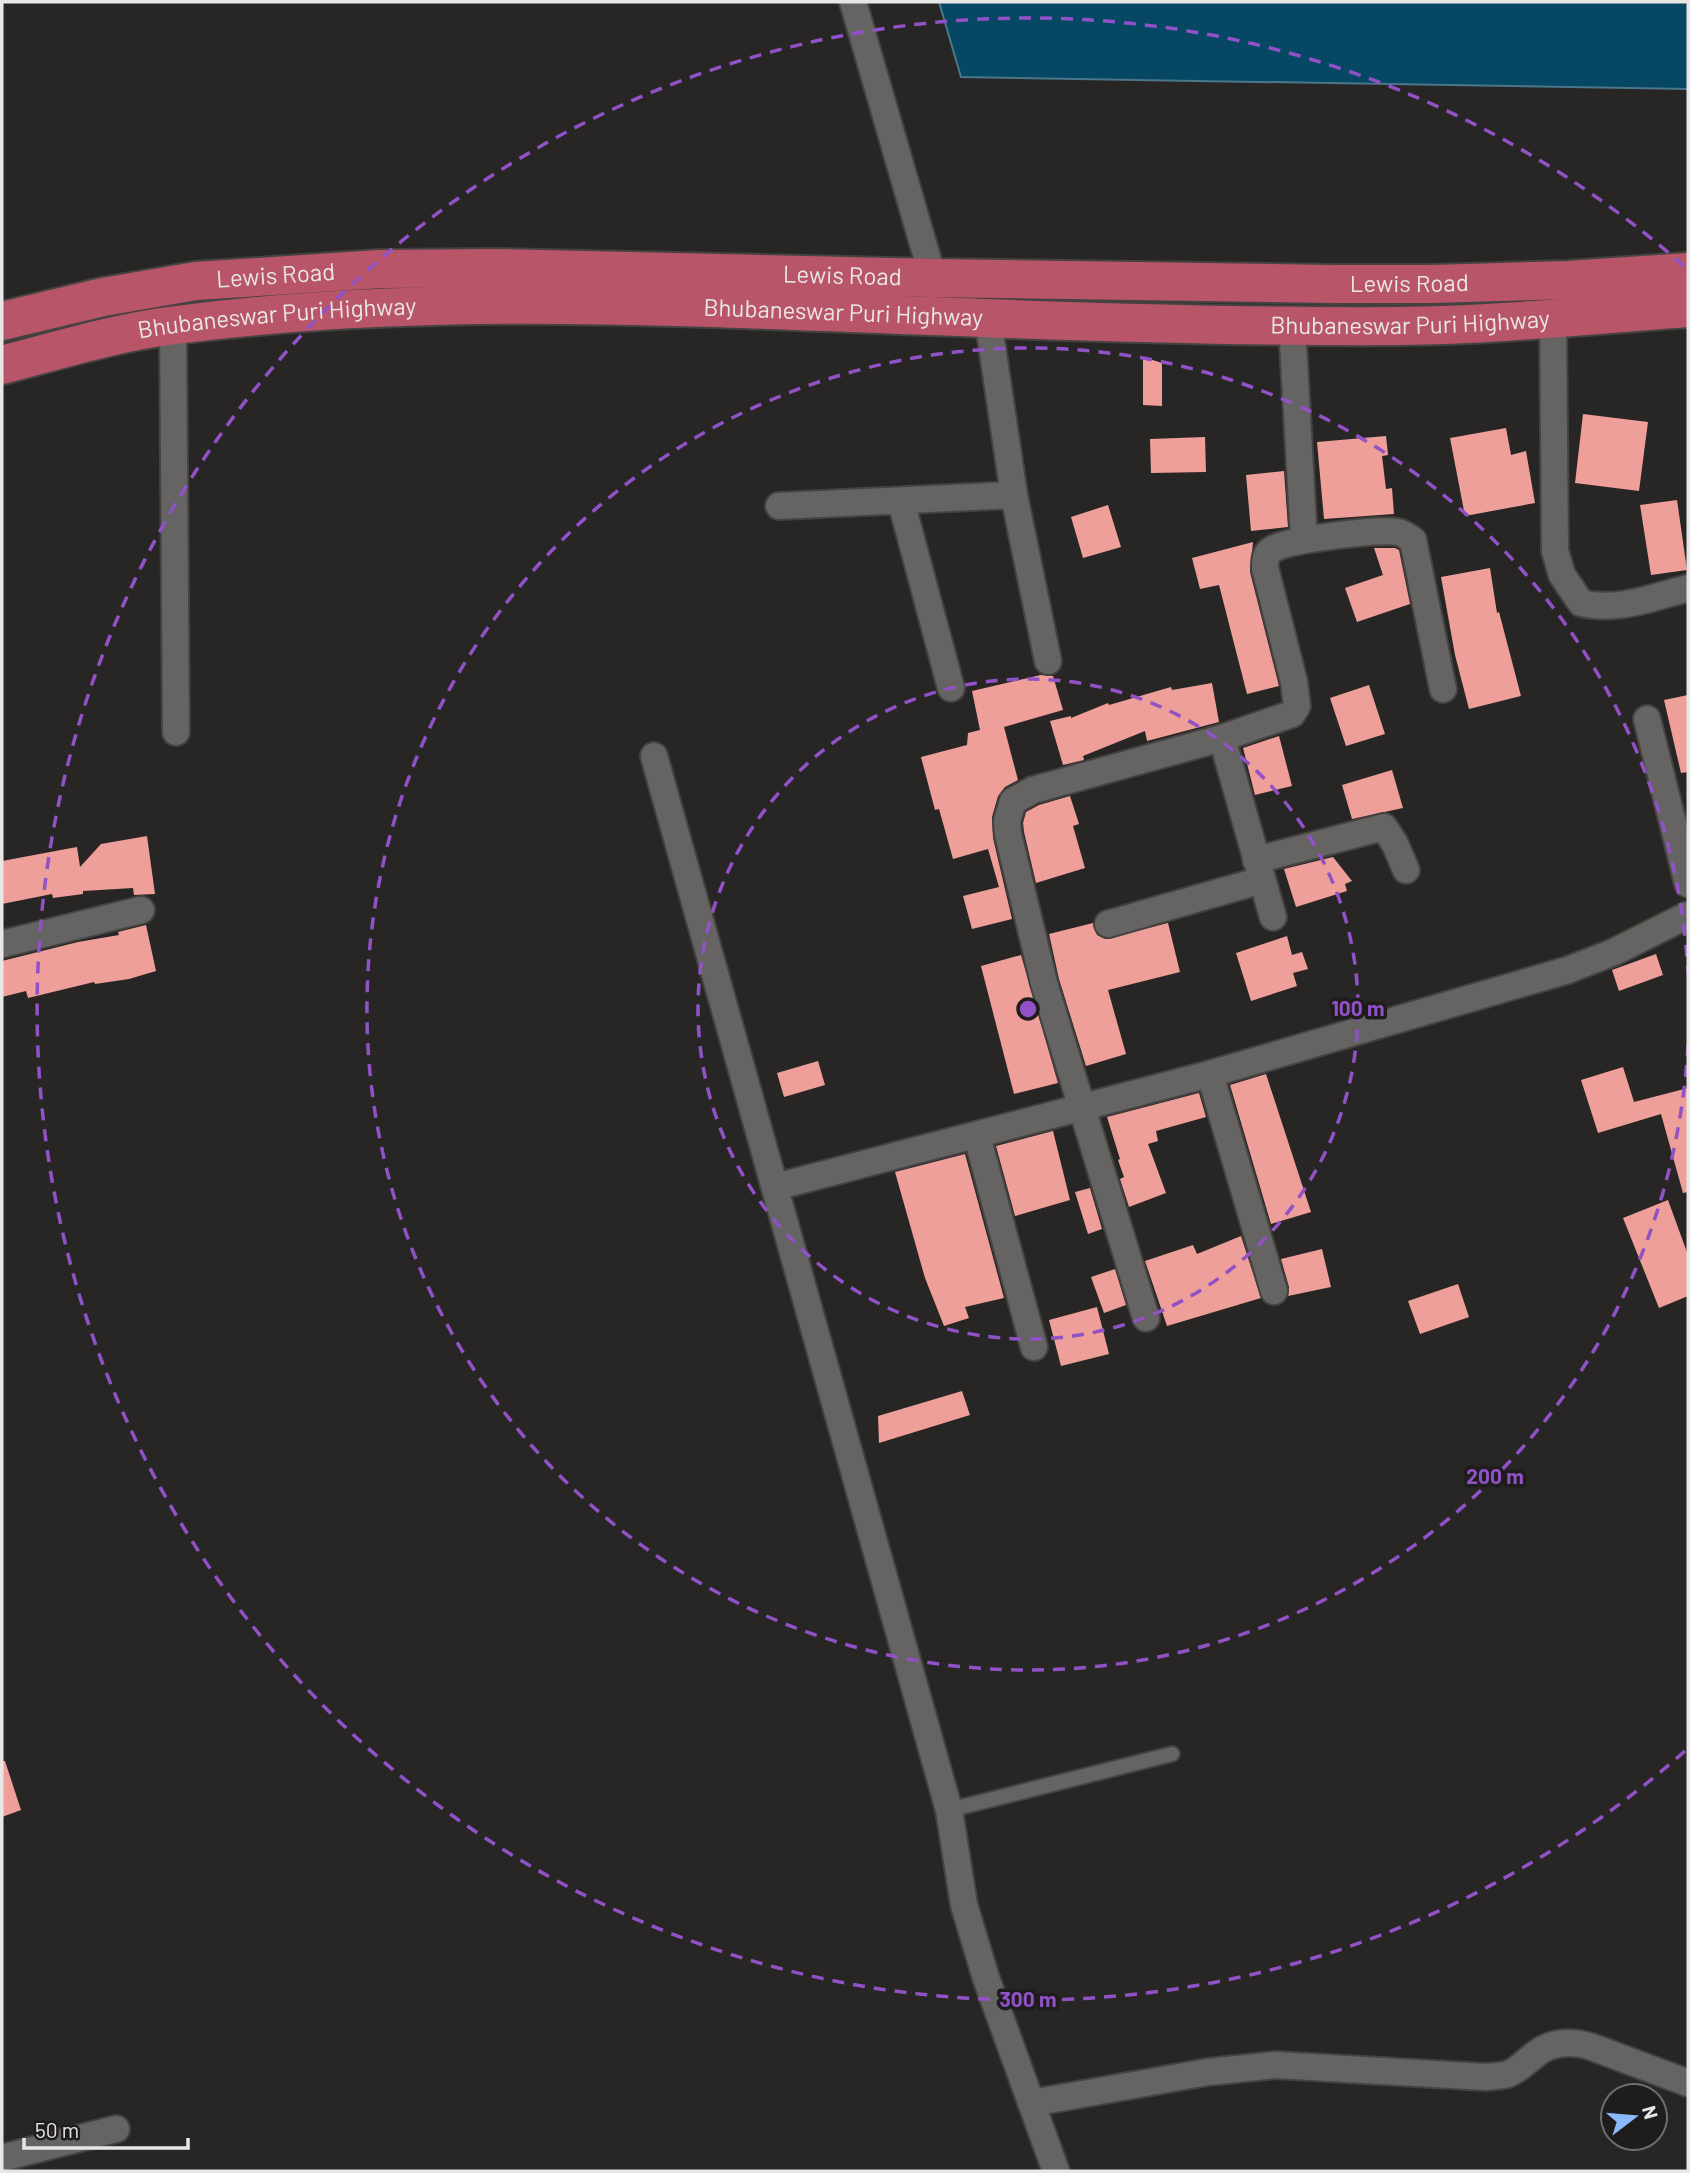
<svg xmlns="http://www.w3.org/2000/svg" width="1690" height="2173" font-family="Barlow,sans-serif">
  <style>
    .water { fill: #064764; stroke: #4a778b; stroke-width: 2 }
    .building { fill: #ef9f99 }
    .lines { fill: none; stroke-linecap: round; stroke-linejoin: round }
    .service-casing { stroke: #454342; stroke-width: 18 }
    .minor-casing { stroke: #454342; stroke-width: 30 }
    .trunk-casing { stroke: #454342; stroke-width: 42 }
    .service { stroke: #666462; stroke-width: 14 }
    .minor { stroke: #666462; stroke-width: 26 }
    .trunk { stroke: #b85569; stroke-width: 38 }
    .ring { fill: none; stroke: #9151c7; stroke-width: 3.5; stroke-dasharray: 12 9 }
    .labels { text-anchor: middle; stroke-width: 7; stroke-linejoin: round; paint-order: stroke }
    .street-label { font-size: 24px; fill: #e9e7e6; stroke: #1f1d1b }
    .centre { fill: #9151c7; stroke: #1f1d1b; stroke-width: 3.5 }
    .ring-label { font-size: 21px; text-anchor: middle; font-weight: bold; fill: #9151c7; stroke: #1f1d1b; stroke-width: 7; stroke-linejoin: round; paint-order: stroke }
  </style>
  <rect width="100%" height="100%" fill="#282624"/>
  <path class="water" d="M939 2H1688V89L961 77Z"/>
  <path class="building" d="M1143 357 1162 363V406L1143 405Z
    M1583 414 1648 422 1639 491 1575 483Z
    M1506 428 1511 455 1526 451 1535 503 1465 516 1450 438Z
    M1386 436 1388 455 1382 456 1386 489 1392 488 1394 514 1324 519 1317 442Z
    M1205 437 1206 472 1151 473 1150 439Z
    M1284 471 1288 527 1251 531 1246 475Z
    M1677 500 1687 570 1651 575 1640 505Z
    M1108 505 1121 547 1083 558 1071 517Z
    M1253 542 1250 572 1279 686 1247 694 1219 585 1200 589 1192 558Z
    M1374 548H1395L1399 550 1410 604 1357 622 1345 588 1383 575Z
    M1490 568 1497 613 1499 612 1521 696 1469 709 1455 655 1441 577Z
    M1041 675 1053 676 1063 710 1004 727 1018 780 1005 787 998 796 992 817 993 838 1012 919 972 929 963 896 999 887 988 849 953 859 939 809 935 810 921 757 967 745 968 733 980 730 972 691Z
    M1212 683 1219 722 1147 741 1145 731 1083 756 1084 760 1063 765 1050 721 1071 716V718L1108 703 1109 705 1171 687 1172 690Z
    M1369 685 1385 734 1346 746 1330 698Z
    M1688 695V772L1681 773 1664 700Z
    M1279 736 1292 786 1255 795 1243 748Z
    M1392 770 1403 808 1352 819 1342 785Z
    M1070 796 1079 824 1073 826 1085 868 1036 883 1024 832 1023 823 1026 812 1039 805Z
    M147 836 155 894 134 895 133 888 83 891V894L53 898 52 894 2 904V861L77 847 80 867 101 844Z
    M1333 857 1352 881 1345 884 1347 891 1296 907 1284 869Z
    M1093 923 1097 935 1105 939 1168 923 1180 972 1108 990 1126 1054 1086 1066 1059 979 1049 934Z
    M146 925 156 971 129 979 95 984 94 982 28 998 26 991 2 997V961L78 942 119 935 118 932Z
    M1287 936 1292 955 1302 952 1308 969 1293 973 1297 986 1251 1001 1236 953Z
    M1656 954 1663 975 1619 991 1612 970Z
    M1021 955 1058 1083 1014 1094 981 966Z
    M818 1061 825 1085 784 1097 777 1073Z
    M1623 1067 1634 1102 1688 1088V1192L1683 1193 1661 1114 1598 1133 1581 1080Z
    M1266 1074 1311 1212 1271 1224 1230 1085Z
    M1199 1093 1206 1117 1156 1131 1158 1141 1148 1144 1166 1193 1129 1207 1120 1179 1124 1177 1118 1160 1120 1159 1107 1117Z
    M1053 1131 1070 1200 1015 1216 996 1146Z
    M965 1154 1004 1298 965 1307 969 1318 944 1326 925 1278 895 1172Z
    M1090 1188 1102 1229 1088 1234 1075 1192Z
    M1668 1200 1688 1255V1296L1659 1308 1623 1218Z
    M1241 1236 1261 1298 1167 1326 1145 1261 1193 1245 1197 1254Z
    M1322 1249 1331 1287 1288 1296 1289 1287 1281 1259Z
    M1115 1269 1126 1305 1104 1313 1091 1277Z
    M1458 1284 1469 1317 1420 1334 1408 1301Z
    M1097 1307 1109 1354 1061 1366 1049 1320Z
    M962 1391 970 1415 879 1443 878 1416Z
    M2 1761H5L21 1810 2 1817Z"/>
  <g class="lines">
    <defs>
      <path id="service" d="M949 1810 1172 1754"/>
      <path id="minor" d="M853 2 933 278
        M1553 318 1555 551 1562 575 1581 603C1617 612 1654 597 1688 588
        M988 319 1014 495 1048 661
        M173 325 176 732
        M1292 325 1304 540
        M901 501 951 688
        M779 506 1014 495
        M1647 719 1688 884
        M1222 738 1273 917
        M654 756 949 1810 964 1905 986 1978 1056 2171
        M1256 860 1384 827 1395 844 1406 870
        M1108 924 1262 880
        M2 944 141 910
        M1210 1074 1274 1291
        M977 1136 1034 1347
        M775 1187 1210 1074 1568 970 1614 952 1688 915
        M1146 1318 1044 983 1008 834 1007 821 1013 801 1033 790 1222 738 1292 714 1297 706 1294 682 1265 568C1265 560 1265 553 1273 549 1290 539 1379 529 1398 532 1403 533 1408 537 1413 540L1443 689
        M1031 2103 1208 2072 1276 2065 1486 2077C1494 2076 1502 2076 1508 2074 1518 2070 1523 2064 1531 2058 1549 2041 1570 2040 1592 2047L1688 2083
        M2 2158 116 2129"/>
      <g id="trunk">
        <path id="s1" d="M2 321 103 297 196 281 380 269 497 268 933 278 1333 284H1431L1568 280 1688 272"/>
        <path id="s2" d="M2 365C59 350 117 332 176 325 443 290 714 309 983 318 1121 323 1261 327 1400 326 1496 325 1592 315 1688 308"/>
      </g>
    </defs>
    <use href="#service" class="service-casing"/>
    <use href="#minor" class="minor-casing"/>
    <use href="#trunk" class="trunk-casing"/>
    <use href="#service" class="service"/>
    <use href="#minor" class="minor"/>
    <use href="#trunk" class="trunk"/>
  </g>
  <g class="ring">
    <circle cx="1028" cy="1009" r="330"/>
    <path d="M1688 1044A661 661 0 1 1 1688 974"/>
    <path d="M1685 1751A991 991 0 1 1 1685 267"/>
  </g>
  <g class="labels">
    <g class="street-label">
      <text dy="8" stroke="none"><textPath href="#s1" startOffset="278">Lewis Road</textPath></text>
      <text dy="8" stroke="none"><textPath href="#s1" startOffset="845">Lewis Road</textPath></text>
      <text dy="8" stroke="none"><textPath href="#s1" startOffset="1412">Lewis Road</textPath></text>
      <text dy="8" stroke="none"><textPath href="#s2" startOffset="847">Bhubaneswar Puri Highway</textPath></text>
      <text dy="8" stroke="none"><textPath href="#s2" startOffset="280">Bhubaneswar Puri Highway</textPath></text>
      <text dy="8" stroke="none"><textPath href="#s2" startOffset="1414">Bhubaneswar Puri Highway</textPath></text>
    </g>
  </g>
  <circle cx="1028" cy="1009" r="10" class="centre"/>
  <g class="ring-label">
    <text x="1358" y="1016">100 m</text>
    <text x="1495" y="1484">200 m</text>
    <text x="1028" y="2007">300 m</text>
  </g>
  <rect width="1690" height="2173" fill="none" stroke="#e9e7e6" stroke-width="7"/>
  <g transform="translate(1634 2117) rotate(74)"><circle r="33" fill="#1f1d1b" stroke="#706e6c" stroke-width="2"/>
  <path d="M0-5L12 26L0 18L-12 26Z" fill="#8abafc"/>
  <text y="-10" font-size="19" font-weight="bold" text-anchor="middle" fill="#e9e7e6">N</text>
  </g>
  <path d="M24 2138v10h164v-10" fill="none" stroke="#e9e7e6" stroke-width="3.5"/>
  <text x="35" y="2138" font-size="21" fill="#e9e7e6" stroke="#1f1d1b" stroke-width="5" paint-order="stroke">50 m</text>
</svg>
